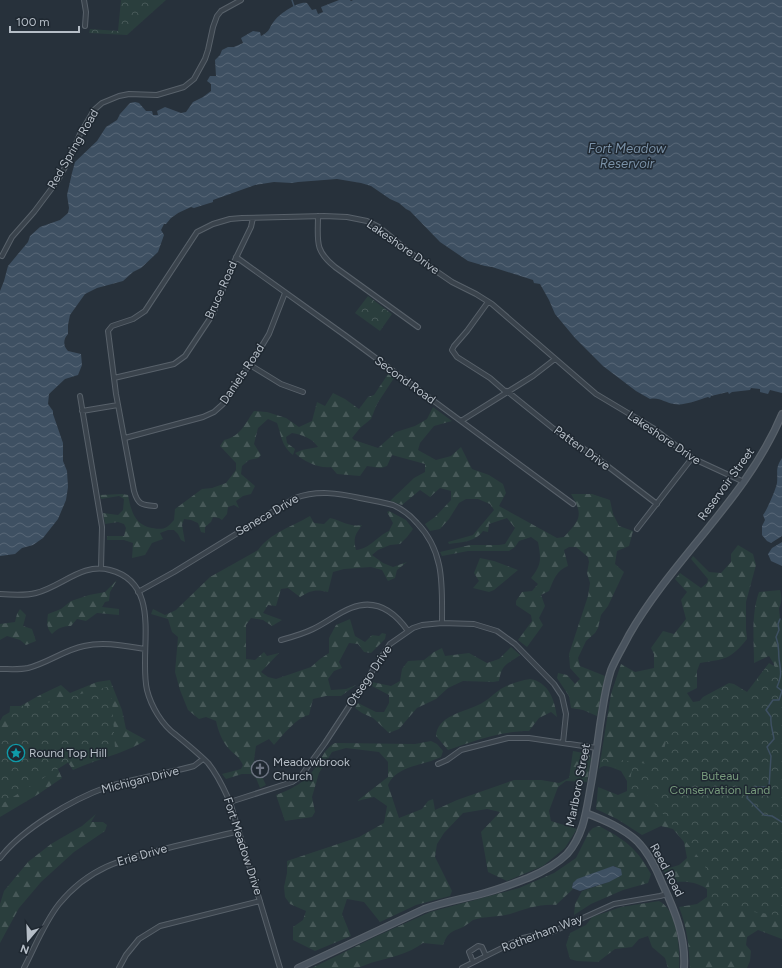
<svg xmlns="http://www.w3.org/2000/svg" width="782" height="968" font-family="Figtree,sans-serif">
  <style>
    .forest { fill: url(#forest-firs) }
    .park { fill: url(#park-crowns) }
    .water { fill: url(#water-waves) }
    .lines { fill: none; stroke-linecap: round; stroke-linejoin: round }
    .stream { stroke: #3e5062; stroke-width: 1.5 }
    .street-casing { stroke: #58616a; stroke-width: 6 }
    .secondary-casing { stroke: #58616a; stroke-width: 8 }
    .street { stroke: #3a434c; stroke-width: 4 }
    .secondary { stroke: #49535e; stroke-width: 5.5 }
    .labels { text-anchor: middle; stroke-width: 3; stroke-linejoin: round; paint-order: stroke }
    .street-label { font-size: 12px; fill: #b6bec7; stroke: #1f2831 }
    .poi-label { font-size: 12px; fill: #b6bec7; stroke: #1f2831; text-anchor: start }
    .park-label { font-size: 12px; fill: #779a7c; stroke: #1f2831 }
    .water-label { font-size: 13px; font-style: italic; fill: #7a91a7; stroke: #1f2831 }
  </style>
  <defs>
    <pattern id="forest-firs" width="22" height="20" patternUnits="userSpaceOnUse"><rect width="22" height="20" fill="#2a3e3d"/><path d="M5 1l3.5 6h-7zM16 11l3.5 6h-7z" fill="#475858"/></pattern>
    <pattern id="park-crowns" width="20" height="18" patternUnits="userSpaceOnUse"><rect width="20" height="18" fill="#2a3e3d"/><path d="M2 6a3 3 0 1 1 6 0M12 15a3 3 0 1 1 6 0" fill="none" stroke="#475858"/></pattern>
    <pattern id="water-waves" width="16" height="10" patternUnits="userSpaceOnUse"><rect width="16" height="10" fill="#3e5062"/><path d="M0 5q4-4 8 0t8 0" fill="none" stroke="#586777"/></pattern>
  </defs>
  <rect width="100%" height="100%" fill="#27313b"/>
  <path class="forest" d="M388 374 394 378 377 404 371 419 360 428 352 438 354 440 378 448 396 432 415 426 427 419 433 407 452 421 434 426 420 443 418 450 436 460 451 456 461 447 472 469 489 475 503 484 506 493 499 506 557 538 564 537C580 519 584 516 571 494H592L610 500 613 514 619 526 633 531 629 546 617 551 615 564 624 572 608 606 601 615 598 628 595 633 586 641 578 658 580 666 605 676 597 716 583 710 571 708 569 696 557 678 558 673 567 675 575 684 580 679 570 668 569 654 588 596 590 583 587 573 589 562 588 557 576 547H569L564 550 568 566C556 571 554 579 549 591L541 595 545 606 539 618 543 625 527 647 518 640 532 621 531 615 516 605V601L522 592 532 591 538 584 531 578C542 564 541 559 538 542L531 537 519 541 515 547 509 551H468L442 556 440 552 470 545H499L505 544 515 528 507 518 489 524 488 532 483 531C475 542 462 542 449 544L448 542 473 535 494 510 490 504 478 499H466L459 503 449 519 440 529 430 531 425 524 435 517 451 500V491L440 488 430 497 420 490 402 505 390 501 414 478 425 472V464L392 455 387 466 381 468 367 466 360 476 337 474 331 467C319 469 303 461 295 453L302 450 318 447C312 438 303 435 292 433L286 437 287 443 295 449 293 455C281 445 282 437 277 423L268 419 258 428 254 444 261 455 258 458 249 460 242 466 241 474 255 486 251 494 243 496 236 501 239 508 234 505 228 507 227 514 222 520 219 518 213 517 211 522 205 527V533L201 532 198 523 191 520 184 519 182 525 185 542 181 540 178 534 174 530H168L160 533 163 539 152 543 145 555 132 558 133 543 124 540H107V536H124L126 528 124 524 118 522 105 524 103 513 118 515 123 510 124 499 119 496 101 499 100 495 122 494 128 495C131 510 134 525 152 528 164 530 166 529 174 520L175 509 202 489 212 488 226 483 236 470V463L220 446 224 440C241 436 244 425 254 411L267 412 286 418 299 427 312 421 317 402 325 406 333 393 345 399 359 409 368 397 374 395Z
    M389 511 406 520 413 529 407 537 400 544 390 545 378 550 372 555 383 563 393 567 407 562 397 570 395 578 388 581 382 570 371 567 344 569 333 572 328 592C316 589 311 590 300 597L288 588 281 589 276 606 268 605 263 613 282 620 272 626 263 620 251 618 246 625V659L255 660 264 652 267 656 279 653 261 672 268 677 276 679 311 667 320 659 329 653V638L336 625 350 619 355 636 365 642 372 635 379 636 382 633 386 634 385 639 371 653 364 652 358 644 349 643 339 662 342 668 334 671 328 679 331 690 346 689 356 685 341 696H326L313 699 309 715C297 717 282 736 274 745L269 739 256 746 254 760 266 785 260 788 256 778 251 774H242L226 779 222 774 241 769 243 765C238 755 237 757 230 750 223 743 218 731 216 721L206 717 199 719 188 710 180 690 175 672 178 637 172 632 168 619 151 614 153 609 165 615 176 610 210 577 258 550C270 533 293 526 310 516L314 523 324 524 330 518C343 521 348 527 362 525 355 535 353 538 356 550 370 549 377 536 389 531L393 523 387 512Z
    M738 545 753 554 756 565 746 602V629L747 639C730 660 725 659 700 663L697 671V688L687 693 693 702 749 693 773 675 774 664 769 656 754 663C754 640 751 614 759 592L780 590C782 596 782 603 779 608L780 619 782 620V939L758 930 747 937 746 945 751 951 750 961 747 968H690C689 946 687 927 679 907L697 904 707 897V889C693 880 684 882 669 882L663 870 679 865 687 858 684 842 673 829 661 826 642 835 617 819 596 809 598 787 618 795 627 791V781L621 771 600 763 611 694 621 664 635 672 654 668V654L651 648 663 631 674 634 686 619 681 600 687 592 675 579 680 573 701 588 707 583 708 579 691 559 693 556 709 572 721 573 731 562V554Z
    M480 558 494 561 518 570 494 590 489 592 473 588 479 581 474 573Z
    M117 580 110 592 109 601 105 602 102 607 119 609V615L97 613 86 621 77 619 71 626C63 626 58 628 52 634 46 628 47 621 48 614L61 609 71 601 89 595 105 592Z
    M20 609 26 615 23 626 32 629 36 641 26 645 20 640 7 636 0 640V624L15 622 17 614Z
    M511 647 520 655C507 665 502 663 499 681L493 682 463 681 448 688 436 699 417 708 399 729 389 733 373 718 362 713 355 708 358 703 376 712H384L389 703V695L370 685 372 682 391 686 400 681 402 669 408 661 424 660 434 652 442 648 445 656 469 653 487 663 499 659Z
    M530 679C549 682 555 701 557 717L551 712 539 718 529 731C501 731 474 741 448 750L436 736C437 716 464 712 478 705 486 702 492 695 498 691 508 684 519 681 530 679Z
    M110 680 122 710 126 729 146 740C124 754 97 759 73 770L67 761 57 767 62 778 37 795 0 817V721L3 716 40 695 61 685 70 693 97 682Z
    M431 741 437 744 443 751 441 757C423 766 397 765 388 785L399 818 422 809 428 801 433 799 435 810 457 800 514 780H541L559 783 569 778 573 751 589 754 591 759 587 782 566 781 558 787 549 811 551 821 577 829 565 848 543 866 507 881 488 872 481 832 500 812 487 809 463 813 444 833 437 844 435 857 452 891 450 896 416 905 380 922 364 902 347 899 342 914 351 936 315 951 293 940V927L303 920 306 911 290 904 285 897 284 887 287 873V861L359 837 384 823 387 806 374 797 357 801 388 777V762L379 752 346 748 332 752 319 773 312 797 315 812 312 817 285 821 276 795C294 788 304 783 316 767 322 758 325 748 335 743L415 744Z
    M96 814 91 822H103L107 825 105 831 74 852 41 882 19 908 0 943V904L4 891 28 862 51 844 82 826Z
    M599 826C625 840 636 847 651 874L648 883 623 890 591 904 574 915 575 904 582 891 609 882 613 879 621 876 615 866H613L573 883 572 887 573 889 556 905C539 904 526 909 510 914 498 917 485 916 473 920 470 922 467 925 463 927 451 932 448 932 443 945L423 943C408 954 392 957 374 962 367 964 360 968 353 968 340 968 326 968 312 968L377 936 430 912 519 888 554 873 576 858 589 832 593 828Z
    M659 901C678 910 680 950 679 968H668L665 958 652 947 648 936 639 939 632 947 615 949 598 962 577 961 570 959 566 945 570 933 586 925 592 917 621 907Z"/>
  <path class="park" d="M121 0H166L127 35 89 33 90 29 118 31Z
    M368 296 392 314 380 331 355 313Z
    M769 663 782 671V732L780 733 782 746V916L713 906 705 865 645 792 628 793 632 769 604 766 601 767 599 769 601 757 661 766 666 740 703 697 729 683 734 684 747 692Z
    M111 686 115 748 77 757 0 805V735L8 733 10 706H35Z"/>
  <path class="water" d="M339 0H350L351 1 353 0H782V393L770 390 768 394 760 392V389L751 388 750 390 732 392 729 394 728 392 711 396 710 398 708 397C698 400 684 406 674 404 665 403 660 397 650 399L636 391 603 366 575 338 555 314 549 300 540 284 534 283 533 280 492 267 485 266 468 261 440 242 410 211 406 209 399 203 390 199 371 186 361 183 337 179 298 182 292 183 274 182 255 185 213 200V202L194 208 191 207 178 213 171 218 166 224H164L161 230 164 235 158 252 141 268 133 272 123 281 97 288 85 294 70 315 68 325V334C63 339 63 346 68 351L81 354 82 365 78 375 65 379 49 394 48 404 53 411V414L63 443V461L67 471 68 487 66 500 58 519 43 538 33 545 22 548 15 554 0 556V291L4 281 8 266 28 242 30 236 40 227 57 221 60 220 68 213 69 208 67 195 72 173 75 162 97 141 106 127 117 120 120 114 130 103 135 102 139 103 146 111H152L153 115H158L157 111 165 107 181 113 186 112 193 102 203 97 211 91V84L207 81 210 76H216L215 60 220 55 222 50 228 47H234L243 43 241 38 253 31 260 32 261 36C272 30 268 28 275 20 281 13 298 1 307 3L312 10 316 9 318 14 323 12 321 7Z
    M782 458V536L771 543 767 541 762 535V526L765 520 763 515C767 510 776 489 777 483 778 473 775 468 782 458Z
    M782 542V566L771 561 768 554 772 548Z
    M613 866 621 869 622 875 609 882 580 891 572 888 573 883 577 879Z"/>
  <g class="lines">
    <path class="stream" d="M292 0 294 6
      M780 619 778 624 779 630 776 637C780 648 778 649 779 659 781 672 782 675 777 687L782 691
      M782 691 779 700H773L766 710 771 717C770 725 773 731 774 739L767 747 771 756 769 787H755L748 793 747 798 764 815 772 816 782 822"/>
    <defs>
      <path id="street" d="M84 0 86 12 85 26
        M318 216C318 241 314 250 335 267L418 327
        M2 256 12 237 34 212 58 180 70 158 80 134 94 110 102 103 119 96 129 94 157 95 184 87 194 79 205 59 208 50 213 27 217 16 221 11 241 0
        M236 257 346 336 573 504
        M488 302 467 331 454 346 452 350 457 357 490 378 506 392
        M250 365 281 384 303 392
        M114 378 174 364 185 356 213 314 233 264 251 227 253 218
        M507 391 554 429 593 455 657 504
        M80 396 102 527 101 568
        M82 411 118 405
        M461 421 533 376 555 359
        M125 438 203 417 214 412 223 404 263 344 269 334 285 293
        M155 506C142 505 138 505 134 491L116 394 108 331 112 326 133 319 145 311 197 232 213 224 230 219 242 218 324 216 347 217 367 221 379 227 417 258 452 282 476 294 492 304 596 394 653 428 692 458 744 482
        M637 529 692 458
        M138 592 174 572 295 498C317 490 338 493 360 498 371 500 382 502 393 505 402 509 411 516 417 523 445 552 442 586 442 623
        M0 594C12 595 25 596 36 593 61 587 83 562 110 570 164 584 138 651 147 690 151 706 162 725 176 735 187 744 198 753 208 763 218 775 224 789 230 802L280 968
        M281 640C292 637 303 634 313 629 326 623 338 613 351 608 376 598 394 611 408 631
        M0 669C9 669 19 670 28 668 48 663 64 650 84 646 104 641 126 646 145 649
        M438 764 447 760 461 750 508 738H529L597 748
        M230 802 292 782 301 776 325 743 390 644 413 628 422 625 442 623 474 624 497 631 515 644 554 684 562 696 566 714 563 743
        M0 858C22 829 73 799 107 787 135 778 165 774 194 766L203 759
        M473 962 469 952 478 946 482 947 486 956
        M24 968C35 947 44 923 59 904 90 866 123 859 168 848 192 842 215 837 239 831
        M119 968 126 955 139 939 160 926 260 901
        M462 968 514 942 523 938 554 931 614 904 660 896 667 894"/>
      <path id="secondary" d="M586 813C604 820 623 828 637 841 649 853 656 868 662 883 675 911 686 937 684 968
        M298 968 424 909C443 902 462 899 481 894 497 890 512 884 528 878 542 872 556 865 567 854 583 836 586 813 590 790 594 769 597 747 600 725 603 707 605 688 611 670 616 658 623 647 629 635 674 557 747 498 782 414"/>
    </defs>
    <use href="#street" class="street-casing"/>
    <use href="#secondary" class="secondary-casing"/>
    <use href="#street" class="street"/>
    <use href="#secondary" class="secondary"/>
  </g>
  <defs>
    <symbol id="sight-ring" viewBox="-11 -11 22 22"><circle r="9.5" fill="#1f2831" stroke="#0f9aa8" stroke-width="1.5"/><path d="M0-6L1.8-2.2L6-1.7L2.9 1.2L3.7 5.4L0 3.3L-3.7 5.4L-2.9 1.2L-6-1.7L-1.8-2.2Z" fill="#0f9aa8"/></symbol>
    <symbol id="church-ring" viewBox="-11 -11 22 22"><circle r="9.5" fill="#1f2831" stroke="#6b7280" stroke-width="1.5"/><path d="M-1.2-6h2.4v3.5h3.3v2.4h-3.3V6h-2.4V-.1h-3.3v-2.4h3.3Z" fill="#6b7280"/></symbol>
  </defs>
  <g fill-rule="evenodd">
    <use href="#sight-ring" x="6" y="743" width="20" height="20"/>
    <use href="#church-ring" x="250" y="759" width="20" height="20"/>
  </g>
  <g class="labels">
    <g class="street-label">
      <text transform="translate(73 149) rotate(-60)" y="4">Red Spring Road</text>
      <text transform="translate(403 247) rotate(35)" y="4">Lakeshore Drive</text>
      <text transform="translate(221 290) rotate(-66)" y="4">Bruce Road</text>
      <text transform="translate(242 374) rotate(-56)" y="4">Daniels Road</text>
      <text transform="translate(405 380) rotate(36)" y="4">Second Road</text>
      <text transform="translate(664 438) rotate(34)" y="4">Lakeshore Drive</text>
      <text transform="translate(582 448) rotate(36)" y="4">Patten Drive</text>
      <text transform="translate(726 484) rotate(-54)" y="4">Reservoir Street</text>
      <text transform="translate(267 515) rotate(-30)" y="4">Seneca Drive</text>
      <text transform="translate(369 676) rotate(-56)" y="4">Otsego Drive</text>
      <text transform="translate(140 780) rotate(-14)" y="4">Michigan Drive</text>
      <text transform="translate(578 785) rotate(-79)" y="4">Marlboro Street</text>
      <text transform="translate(243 846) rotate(72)" y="4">Fort Meadow Drive</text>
      <text transform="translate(142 855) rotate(-16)" y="4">Erie Drive</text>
      <text transform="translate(667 870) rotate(62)" y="4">Reed Road</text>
      <text transform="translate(542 933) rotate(-21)" y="4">Rotherham Way</text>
    </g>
    <g class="poi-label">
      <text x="29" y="757">Round Top Hill</text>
      <text x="273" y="766">Meadowbrook<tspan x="273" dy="14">Church</tspan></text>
    </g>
    <g class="park-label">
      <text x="720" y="780">Buteau<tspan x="720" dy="14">Conservation Land</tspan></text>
    </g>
    <g class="water-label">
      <text x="627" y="153">Fort Meadow<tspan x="627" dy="15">Reservoir</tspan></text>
    </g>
  </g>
  <g transform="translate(28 940) rotate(199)" stroke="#1f2831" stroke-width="3" paint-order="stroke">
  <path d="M0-3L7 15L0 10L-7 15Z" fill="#b6bec7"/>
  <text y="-6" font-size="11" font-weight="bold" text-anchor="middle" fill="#b6bec7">N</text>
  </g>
  <path d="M10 26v6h69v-6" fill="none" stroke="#b6bec7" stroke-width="2"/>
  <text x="16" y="26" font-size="12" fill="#b6bec7" stroke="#1f2831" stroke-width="3" paint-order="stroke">100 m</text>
</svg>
